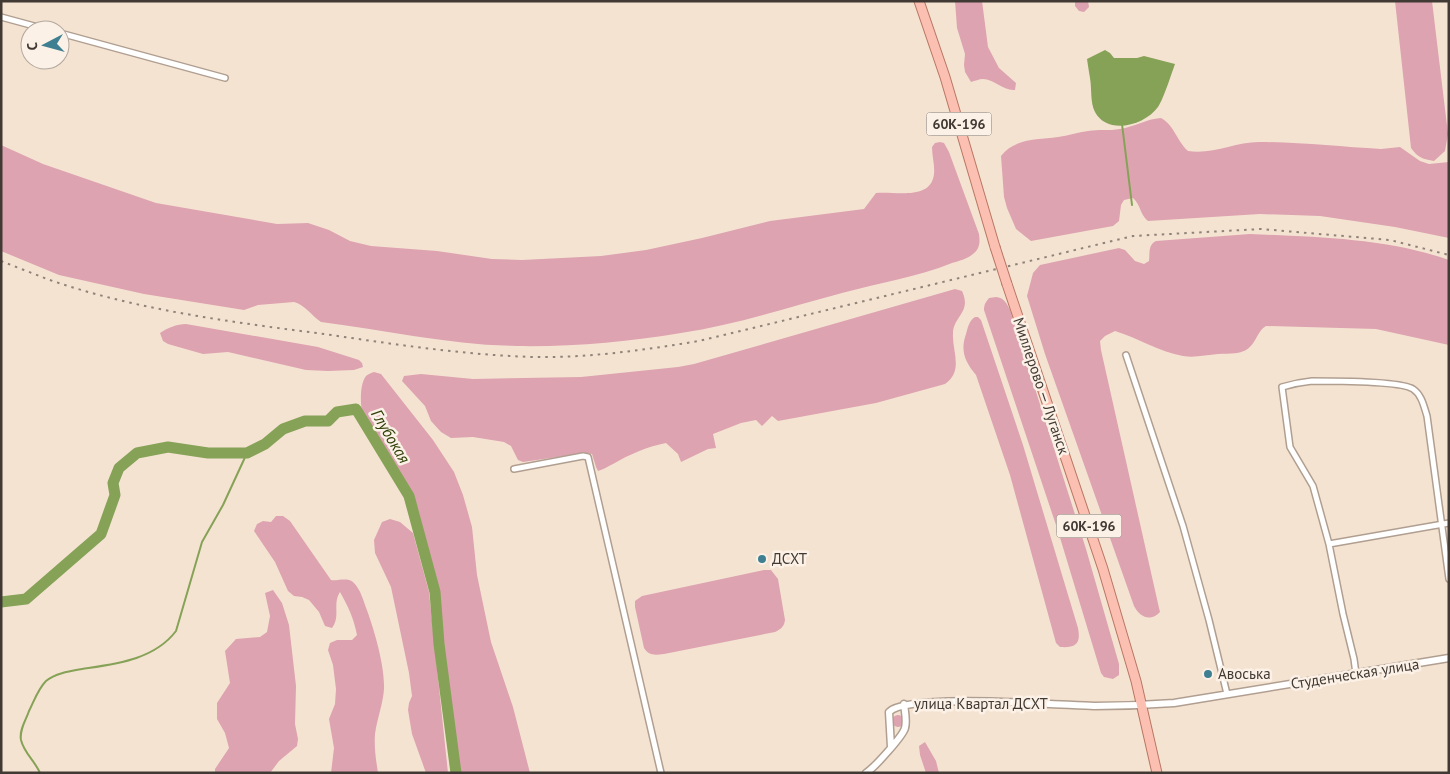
<svg xmlns="http://www.w3.org/2000/svg" width="1450" height="774" font-family="'PT Sans',sans-serif">
  <style>
    .green { fill: #dda3b0 }
    .water { fill: #85a257 }
    .lines { fill: none; stroke-linecap: round; stroke-linejoin: round }
    .stream { stroke: #85a257; stroke-width: 2 }
    .river { stroke: #85a257; stroke-width: 11 }
    .minor-casing { stroke: #b09f90; stroke-width: 8 }
    .tertiary-casing { stroke: #b09f90; stroke-width: 9 }
    .primary-casing { stroke: #b97663; stroke-width: 11 }
    .minor { stroke: #fff; stroke-width: 5 }
    .tertiary { stroke: #fff; stroke-width: 6 }
    .primary { stroke: #fbc0b1; stroke-width: 9 }
    .rail { stroke: #8e8378; stroke-width: 2; stroke-dasharray: 2.5 5; stroke-linecap: butt }
    .primary-bridge-casing { stroke: #b97663; stroke-width: 11; stroke-linecap: butt }
    .primary-bridge { stroke: #fbc0b1; stroke-width: 9 }
    .poi-dot { fill: #3e8092; stroke: #fcf1e7; stroke-width: 2 }
    .labels { text-anchor: middle; stroke-width: 5; stroke-linejoin: round; paint-order: stroke }
    .shield { fill: #fcf1e7; stroke: #79716a; stroke-width: 1 }
    .shield-label { font-size: 14px; font-weight: bold; fill: #413a34 }
    .street-label { font-size: 15px; fill: #413a34; stroke: #fcf1e7 }
    .poi-label { font-size: 15px; fill: #413a34; stroke: #fcf1e7; text-anchor: start }
    .water-label { font-size: 16px; font-style: italic; fill: #2d3f06; stroke: #fcf1e7 }
  </style>
  <rect width="100%" height="100%" fill="#f5e3d2"/>
  <path class="green" d="M955 1H982L988 47 999 68 1016 83 1015 90C1003 91 994 79 983 79 979 79 975 81 971 82L965 72 964 65 965 54 957 28Z
    M1075 1H1088L1089 7 1084 12 1079 11 1075 6Z
    M1395 1H1432L1448 134 1445 151 1434 161C1423 159 1418 158 1411 148Z
    M1161 118C1175 126 1176 140 1188 151 1212 155 1235 142 1259 142 1300 142 1341 147 1381 149L1400 147 1420 161 1429 164 1449 162V238L1395 227 1320 216 1260 214 1148 221C1140 215 1141 205 1133 198L1124 200 1121 205 1119 221 1113 226 1031 241 1016 229 1007 208 1004 197 1001 156C1015 138 1037 140 1058 137 1068 136 1078 132 1088 131 1099 129 1109 131 1120 129 1134 127 1146 119 1161 118Z
    M940 142 944 143 949 152 979 234C980 242 980 249 973 254 967 259 959 261 952 263 917 277 879 283 842 293 789 307 736 325 681 333 627 342 571 347 516 346 450 345 385 330 321 322 312 316 304 304 294 302L258 305 244 310 144 294 59 275 1 251V145L43 164 156 203 277 224 308 223 329 230 350 241 371 246 437 251 492 259 522 260 601 256 646 250 702 238 770 221 864 209 876 193C895 191 931 201 934 174 935 166 932 156 932 147L935 143Z
    M1250 234C1316 237 1385 238 1449 260V345L1376 329 1266 326C1256 332 1256 346 1244 351 1235 355 1227 353 1218 354 1207 355 1194 358 1183 356 1160 352 1138 338 1115 331L1105 336 1100 341 1101 350 1159 608 1160 612C1150 623 1139 616 1134 606L1045 354 1027 296 1033 273 1040 265 1119 248 1125 250 1135 261 1144 264 1149 261C1150 252 1148 245 1156 241Z
    M955 289 962 291C972 313 953 316 953 334 952 351 964 371 945 384L876 403 778 421 772 416 762 426 756 420 741 423 713 434 716 448 708 449 681 462 678 454 666 443C649 446 628 455 613 464 607 467 604 469 598 471L596 467 592 454 585 453 523 462 518 460 511 446 504 442 473 437 451 438 441 432 431 421 425 406 402 381 404 376 421 374 473 379 581 377 678 367 694 364Z
    M996 297C1004 298 1006 302 1010 310L1086 549 1119 664V675L1113 679 1104 677 1101 673 1058 531 984 310C984 304 986 302 989 298Z
    M975 317H978L981 320 1023 445 1078 628C1081 644 1076 648 1060 647L1056 643 1010 475 976 375C965 362 960 351 966 334 968 327 969 321 975 317Z
    M186 324 318 347 359 360 362 363 363 367 354 370 328 371 306 370 228 352 203 354 168 344 163 341 160 333C167 328 177 324 186 324Z
    M374 372 381 374 433 440 454 472 463 495 472 527 477 575 491 642 513 707 530 773H460L446 665 439 598 419 513 412 492 364 419C360 409 359 385 366 376 368 374 371 373 374 372Z
    M276 516H283L290 521 331 580C338 581 347 577 353 582 361 589 364 603 368 613 375 633 385 667 384 689 383 704 377 719 375 734 374 747 376 760 378 773H331L334 748 329 719 335 704 336 689 333 665 328 650 330 643 337 640H352L357 635C354 619 348 606 340 592 332 604 341 616 332 628L325 626 319 612 309 600 302 597 294 596 288 591 275 562 254 531 257 524 263 521 271 522Z
    M390 519 400 522 413 533 429 592 448 773H426L412 734 408 710 409 703 412 696 409 673 391 587 375 553 374 540 382 522Z
    M764 570H771L778 579 785 620C784 627 781 629 775 632L664 654C655 655 649 656 644 648L635 607V601L642 596Z
    M273 590 282 603 289 625 296 686 295 724 298 739 297 746 279 761 270 773H215V769L229 748 225 733 217 719V703L230 683 225 651 236 639 260 637 267 632 270 616 265 593Z
    M892 721a6 6 0 1 1 12 0a6 6 0 1 1-12 0Z
    M925 742 936 761 939 773H926L920 755 919 746Z"/>
  <path class="water" d="M1105 50 1110 53 1114 58H1137L1144 56 1175 64C1171 75 1164 98 1158 107 1145 125 1108 136 1095 112 1090 102 1092 90 1090 78 1089 72 1088 66 1087 59Z"/>
  <g class="lines">
    <path class="stream" d="M1122 124 1132 205
      M40 773C35 761 24 753 21 740 19 730 26 720 29 711 34 701 38 689 46 681 56 673 71 671 82 669 115 664 154 660 176 631L202 542 223 505 247 453"/>
    <path class="river" d="M1 602 26 599 101 534 115 495 113 483 119 468 137 453 168 447 208 453H247L265 444 283 429 305 421H328L337 412 356 409 409 496 435 592 439 644 456 773"/>
    <defs>
      <path id="minor" d="M1 17 49 30
        M60 33 225 78
        M1126 355 1183 526 1209 620 1227 694
        M514 469 583 456 588 457 661 773
        M1329 544 1449 523
        M1356 674 1354 659 1343 614 1329 544 1313 486 1290 447 1282 387C1292 384 1302 382 1312 381 1330 381 1401 381 1413 389 1422 395 1424 407 1427 416L1449 579"/>
      <path id="tertiary" d="M891 747 889 712C907 693 1060 705 1094 706 1121 706 1147 705 1174 703L1449 658
        M866 773C874 768 903 736 905 728 907 721 905 712 904 704"/>
      <path id="primary" d="M919 1 945 77 995 247
        M1007 284 1103 569 1136 681 1157 773"/>
    </defs>
    <use href="#minor" class="minor-casing"/>
    <use href="#tertiary" class="tertiary-casing"/>
    <use href="#primary" class="primary-casing"/>
    <use href="#minor" class="minor"/>
    <use href="#tertiary" class="tertiary"/>
    <use href="#primary" class="primary"/>
    <path class="rail" d="M1 261C16 267 32 273 47 279 136 310 231 322 324 334 393 344 463 355 534 357 589 358 644 350 699 341L1133 236 1261 229 1390 240 1449 255"/>
    <defs>
      <path id="primary-bridge" d="M995 247 1007 284"/>
    </defs>
    <use href="#primary-bridge" class="primary-bridge-casing"/>
    <use href="#primary-bridge" class="primary-bridge"/>
  </g>
  <g class="poi-dot">
    <circle cx="762" cy="559" r="5"/>
    <circle cx="1208" cy="674" r="5"/>
  </g>
  <g class="labels">
    <g class="shield">
      <rect x="926.5" y="112.5" width="65" height="23" rx="4"/>
      <rect x="1056.5" y="514.5" width="65" height="23" rx="4"/>
    </g>
    <g class="shield-label">
      <text x="959" y="129">60К-196</text>
      <text x="1089" y="531">60К-196</text>
    </g>
    <g class="street-label">
      <text transform="translate(1041 386) rotate(71)" y="5">Миллерово — Луганск</text>
      <text transform="translate(1355 674) rotate(-9)" y="5">Студенческая улица</text>
      <text x="981" y="709">улица Квартал ДСХТ</text>
    </g>
    <g class="poi-label">
      <text x="772" y="564">ДСХТ</text>
      <text x="1218" y="679">Авоська</text>
    </g>
    <g class="water-label">
      <text transform="translate(391 436) rotate(59)" y="6">Глубокая</text>
    </g>
  </g>
  <rect width="1450" height="774" fill="none" stroke="#413a34" stroke-width="5"/>
  <g transform="translate(45 45) rotate(264)"><circle r="24" fill="#fcf1e7" stroke="#b1a89f"/>
  <path d="M0-4L9 19L0 12L-9 19Z" fill="#3e8092"/>
  <text y="-8" font-size="14" font-weight="bold" text-anchor="middle" fill="#413a34">С</text>
  </g>
</svg>
